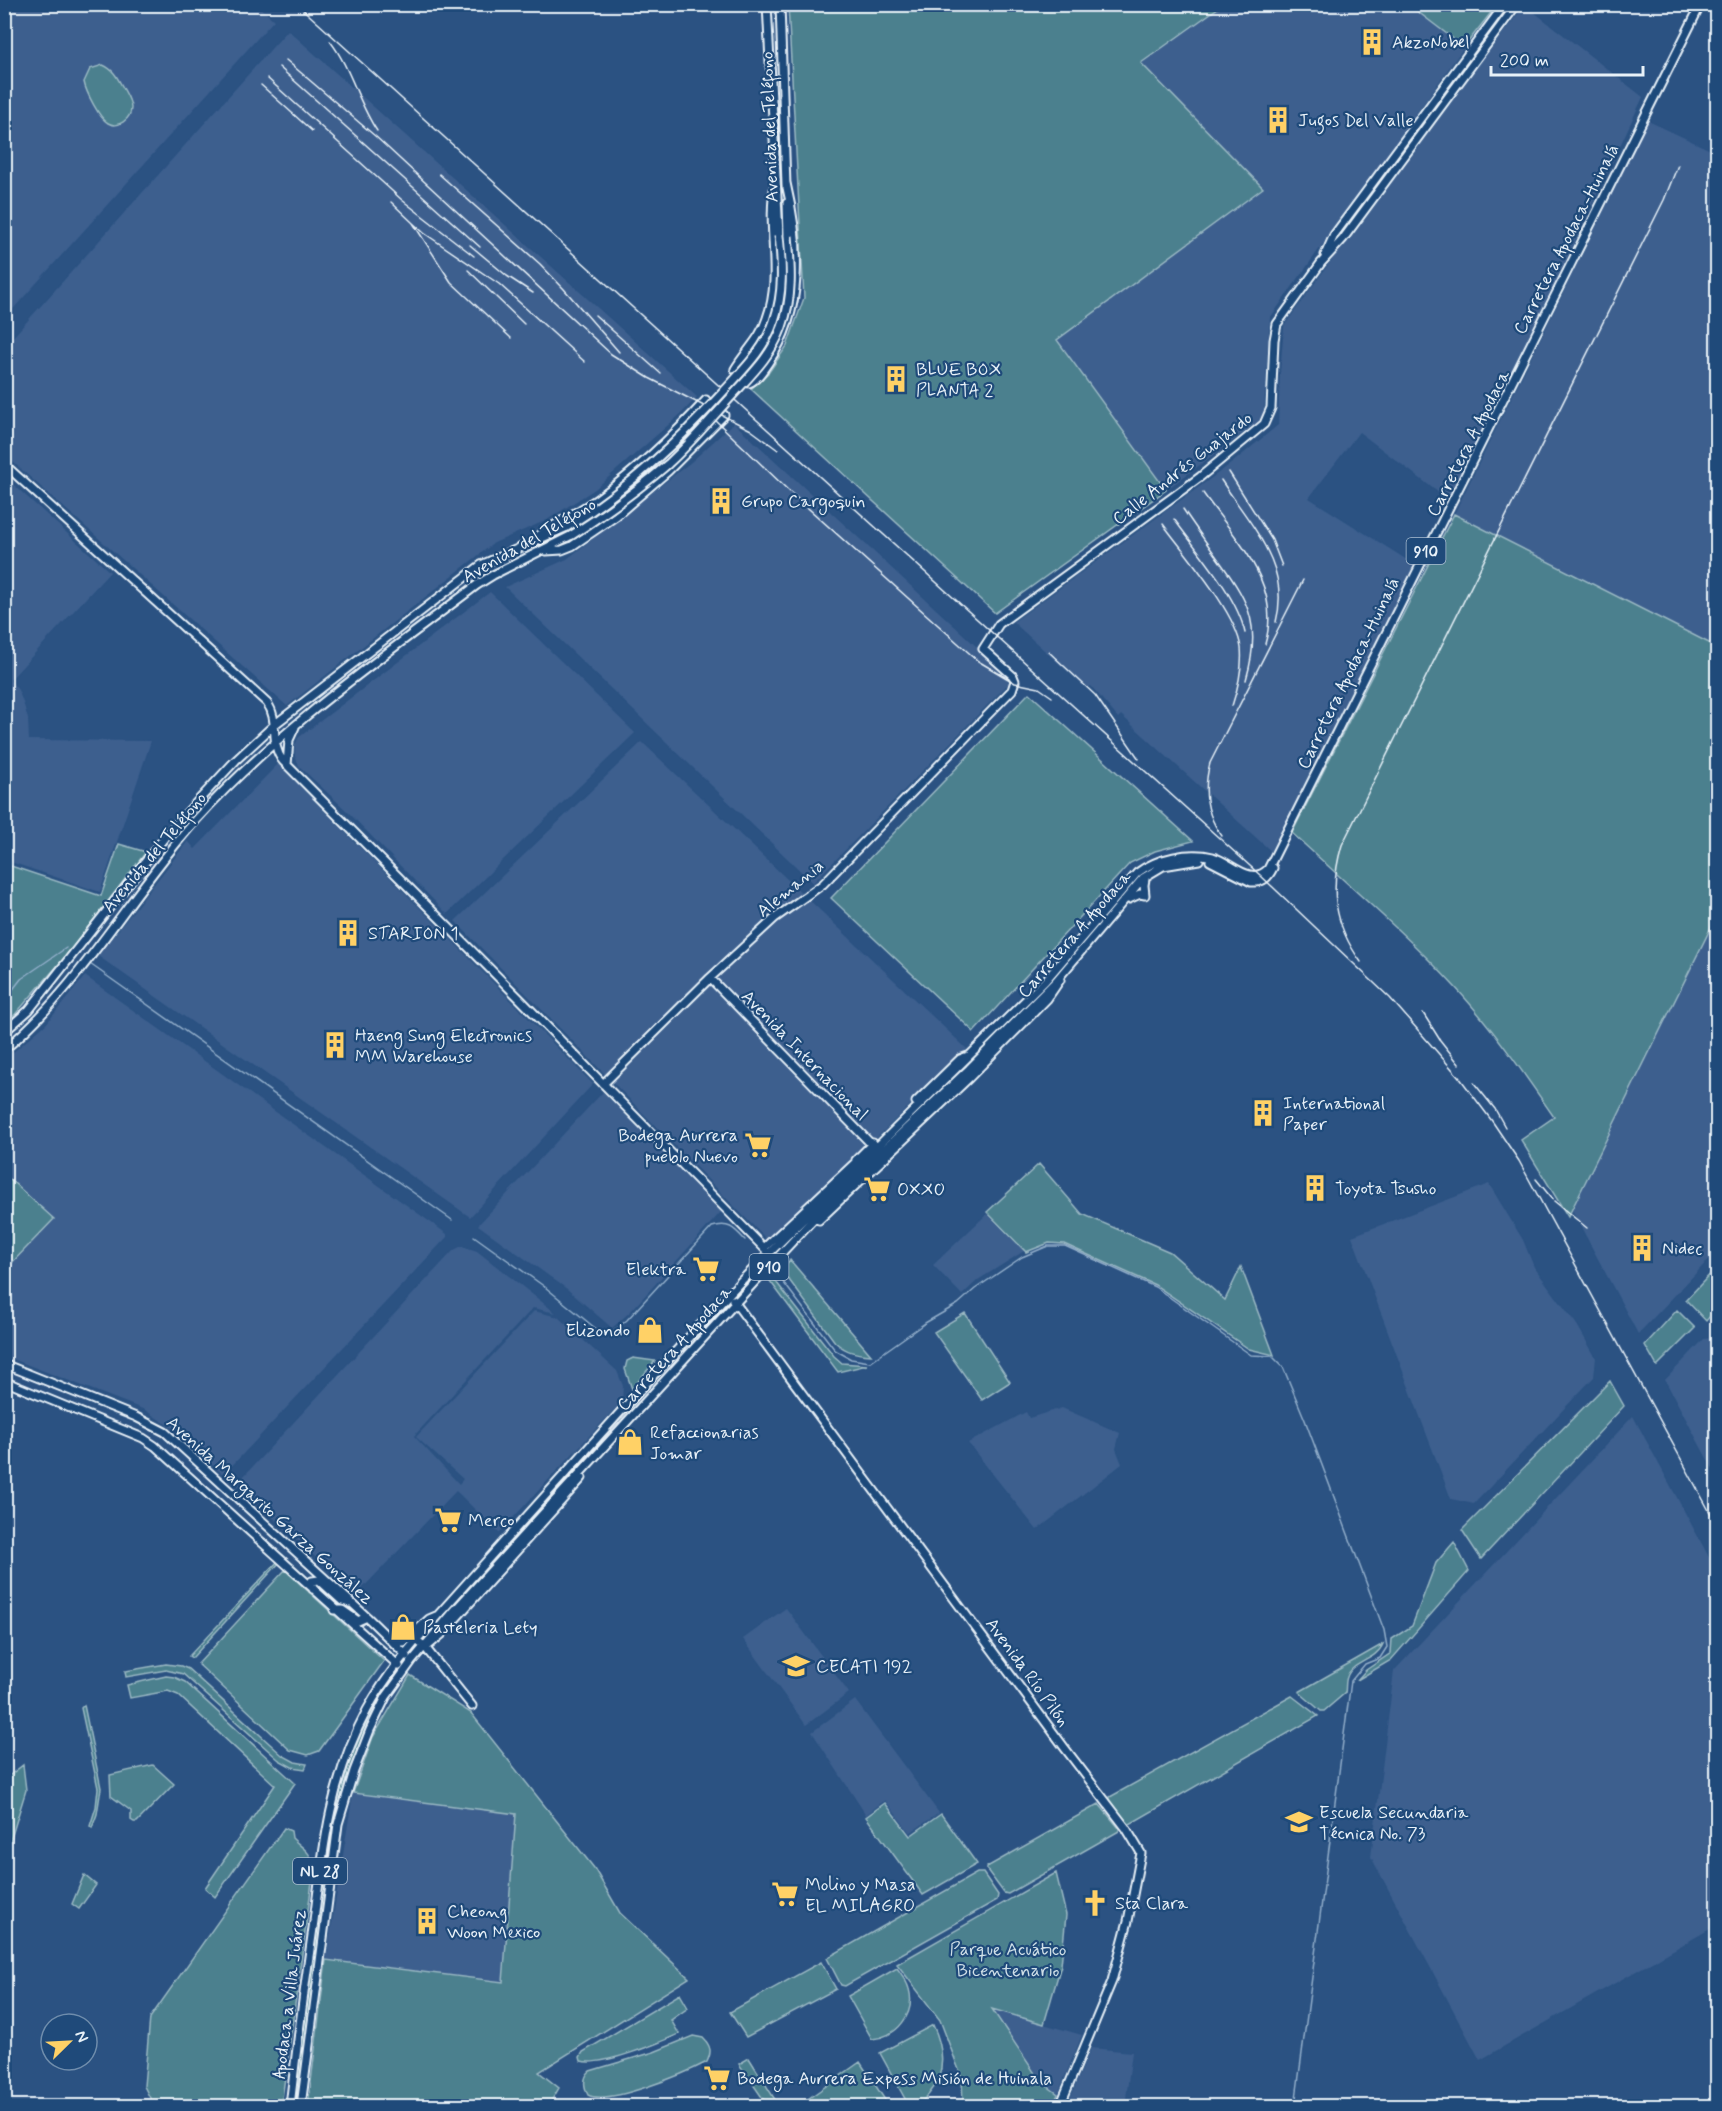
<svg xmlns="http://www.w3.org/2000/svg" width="1722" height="2111" font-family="Mynerve,sans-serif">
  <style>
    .built { fill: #3c5f8e }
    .green { fill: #4b808e; stroke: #9ab8c3; stroke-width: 1.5 }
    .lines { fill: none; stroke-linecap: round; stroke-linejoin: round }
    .stream { stroke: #92aeca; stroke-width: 1.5 }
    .major-casing { stroke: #e8f1f8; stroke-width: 11 }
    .major { stroke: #1f4a7a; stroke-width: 7 }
    .rail { stroke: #e8f1f8; stroke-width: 1.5 }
    .major-bridge-casing { stroke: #e8f1f8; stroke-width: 11; stroke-linecap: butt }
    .major-bridge { stroke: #1f4a7a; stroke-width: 7 }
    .labels { text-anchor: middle; stroke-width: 4.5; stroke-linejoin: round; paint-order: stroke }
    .shield { fill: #1f4a7a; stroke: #acbfd2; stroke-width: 1.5 }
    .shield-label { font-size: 16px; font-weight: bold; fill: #e8f1f8 }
    .poi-label { font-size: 18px; fill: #e8f1f8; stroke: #1f4a7a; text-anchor: start }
    .street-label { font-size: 18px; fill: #e8f1f8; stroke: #1f4a7a }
    .park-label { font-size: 18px; fill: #d0e0e8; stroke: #1f4a7a }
  </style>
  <rect width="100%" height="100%" fill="#2b5282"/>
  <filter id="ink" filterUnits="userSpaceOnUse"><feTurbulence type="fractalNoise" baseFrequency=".0167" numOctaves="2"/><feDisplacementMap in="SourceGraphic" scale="12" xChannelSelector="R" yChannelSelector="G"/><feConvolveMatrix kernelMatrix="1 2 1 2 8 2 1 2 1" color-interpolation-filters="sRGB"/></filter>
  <g filter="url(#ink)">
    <path class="built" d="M5 5H257L274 20 5 318Z
      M1222 5H1409L1464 47 1270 318 1264 412 1258 422 1166 490 1057 340 1263 188 1140 63Z
      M1525 5 1643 97 1556 281 1509 375 1451 502 1359 432 1309 498 1415 565 1273 853 1121 715 1118 718 1091 686 1087 689 1013 622 1232 463 1278 425 1280 372 1284 326 1400 165Z
      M288 30 697 397 682 413 595 489 547 520 494 543 287 706 5 455 4 347Z
      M1648 121 1717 153V647L1454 514Z
      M734 423 1001 669 1009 683 813 883 505 587 567 559 691 462Z
      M5 477 110 572 10 680 18 690 23 702 28 719 29 740 151 741 100 892 5 860Z
      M490 592 635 733 447 914 348 812 299 766 295 756V746L298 738Z
      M642 742 967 1049 770 1243 455 921Z
      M278 764 593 1084 470 1217 98 956 188 841 195 849Z
      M1717 915V1251L1638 1334 1572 1210Z
      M85 976 447 1234V1237L226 1472 221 1473 178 1432 145 1410 5 1356V1270L53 1219 5 1175V1059L46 1024Z
      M603 1092 721 1212 631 1311 612 1328 567 1289 478 1225Z
      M1489 1184 1523 1240 1534 1267 1577 1325 1596 1358 1594 1377 1474 1504 1451 1499 1352 1236Z
      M987 1214 1024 1251 978 1280 962 1295 933 1265Z
      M462 1246 477 1251 556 1313 533 1308 414 1436 459 1484 463 1479 416 1437 534 1311 558 1317 617 1371 623 1386 622 1401 499 1533 456 1491 356 1595 238 1485 242 1478 454 1250Z
      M1712 1338 1718 1341 1717 1477 1665 1380 1704 1339Z
      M1062 1408 1120 1433 1116 1449 1122 1464 1037 1530 968 1443 1026 1412 1029 1418Z
      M1633 1416 1717 1572V1925L1480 2060 1371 1857 1394 1671Z
      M786 1608 849 1693 806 1725 743 1639Z
      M855 1700 939 1813 910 1833 885 1800 866 1815 812 1732Z
      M353 1793 516 1814 503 1982 326 1960Z
      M991 2009 1082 2035 1058 2094 1040 2081Z
      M1091 2048 1132 2052 1125 2106H1067Z"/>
    <path class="green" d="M788 5H1222L1141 63 1263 188 1057 340 1166 490 995 613 751 389 769 372 787 346 804 298Z
      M1409 5H1497L1464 47Z
      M103 65C113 69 117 77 122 86 125 92 131 100 131 108 131 119 118 129 108 123 99 118 86 92 84 82L90 69Z
      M1454 514 1717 647V915L1568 1217 1521 1140 1554 1117C1523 1072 1492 1027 1455 987 1404 932 1347 884 1292 833Z
      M1029 693 1193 841 1155 851 1130 863 974 1032 831 898Z
      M119 844 146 852 65 957 5 1026V864L101 896Z
      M1039 1164 1082 1214 1170 1252 1225 1300 1241 1267 1274 1355 1249 1349 1155 1285 1064 1244 1049 1243 1026 1252 987 1212Z
      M5 1175 54 1219 5 1270Z
      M790 1260 871 1355C856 1354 846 1352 835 1342L781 1269Z
      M1717 1267V1308L1706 1321 1686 1300Z
      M773 1278 834 1356 842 1363 867 1365 838 1372 770 1281Z
      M1677 1310 1695 1328 1657 1366 1645 1345Z
      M965 1313 1010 1382 982 1400 934 1332Z
      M633 1358 655 1361 632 1389 625 1369 627 1361Z
      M1610 1381 1624 1406 1481 1559 1462 1530Z
      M1454 1542 1469 1571 1391 1660 1357 1680 1366 1670 1391 1653 1392 1639 1412 1626 1436 1563Z
      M279 1560 280 1562 192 1658 189 1656Z
      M285 1570 384 1661 319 1751 308 1755 290 1750 198 1664Z
      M1383 1644C1376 1661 1352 1661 1347 1677 1345 1681 1346 1688 1345 1693L1324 1711H1321L1299 1692Z
      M166 1664 181 1666 188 1669 282 1755 295 1762 307 1764 305 1769 292 1767 279 1760 183 1674 166 1670 126 1677 125 1671Z
      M396 1673 369 1720 346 1779 333 1833 296 2106H294C301 2049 308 1992 315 1935 328 1837 338 1755 396 1673Z
      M410 1675 471 1713 594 1868 620 1913 689 1978 539 2072 559 2088 549 2105 308 2106 326 1960 503 1982 516 1814 353 1793 373 1737Z
      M166 1676 174 1677 185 1682 295 1783 215 1897 205 1888 275 1785 178 1695 168 1691 130 1698 127 1685Z
      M1292 1696 1318 1716 1130 1824H1126L1110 1800V1797Z
      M84 1705 101 1788 97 1814 92 1828 90 1826 96 1807 98 1788 81 1708Z
      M23 1765 26 1790 5 1858V1779Z
      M153 1765 174 1784 137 1822H134L131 1820V1811L111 1796 110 1775Z
      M885 1803 910 1836 941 1814 977 1864 923 1895 866 1817Z
      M1099 1804 1119 1828V1831L1008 1894 1004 1893 987 1870V1867Z
      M284 1828 291 1831 292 1838C303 1849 310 1850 314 1867L281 2106H154L144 2086 150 2018Z
      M977 1873H983L998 1895 997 1900 845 1986 841 1985 827 1958Z
      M1056 1873 1066 1915 1061 1965 1044 2024 992 2009 1040 2081 1058 2094 1053 2106H963L962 2078 940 2020 897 1964Z
      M84 1875 96 1885 79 1909 72 1904Z
      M821 1962 836 1989 746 2037 730 2012Z
      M897 1968C902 1975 907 1981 909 1989 916 2014 897 2037 872 2039L848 1996Z
      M680 1994 688 2008 671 2020 679 2034C659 2043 601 2067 581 2061L580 2057 583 2052Z
      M933 2025C944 2049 947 2073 929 2094 923 2101 918 2106 909 2106L880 2053Z
      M693 2036 703 2038C711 2046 712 2052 707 2062 686 2073 608 2106 588 2095 584 2087 582 2078 590 2071L654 2052Z
      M749 2058 779 2106H768L739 2064Z
      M860 2062 889 2106H798Z"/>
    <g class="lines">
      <path class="stream" d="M90 964 452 1220
        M4 1001 21 979 66 948
        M474 1236 545 1287 600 1332 612 1333 627 1320 712 1227C729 1222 734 1228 745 1240
        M777 1274 835 1350 851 1359 870 1362 925 1323 958 1304 975 1289 1022 1257 1048 1246H1065L1155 1287 1251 1355 1272 1356 1283 1367 1305 1420 1384 1630 1387 1647 1380 1658 1365 1664 1351 1681 1295 2106"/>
      <defs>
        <path id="major" d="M767 4 779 235
          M780 4 786 186
          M775 184C766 229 783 274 767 318 761 338 745 352 735 369L749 383C757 380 763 370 768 363 805 310 800 243 786 183
          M787 203 788 236
          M1325 255 1334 235 1505 4
          M4 464 267 703C280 720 269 744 283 761L520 999 769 1253
          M534 539C553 524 577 513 597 499 637 470 673 436 706 400
          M546 551 562 550 572 546 616 516 668 471 724 415
          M287 765 289 740 295 727
          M1210 861 1251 882C1263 883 1268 878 1273 868
          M1129 899 1140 894 1145 895 1144 885 1145 879
          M710 978 876 1149
          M4 1032 29 1010 168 833 236 760 274 725 481 565 567 527
          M4 1050C80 987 130 894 196 820 277 730 381 658 477 585L493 575 572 535
          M603 1084 710 978 775 918 823 884 1012 690 1015 681 1013 676 983 649 999 624 1200 477 1264 424 1271 408 1274 340 1277 324 1321 263 1343 239 1517 4
          M916 1102 960 1059 968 1056
          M856 1160 873 1143
          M819 1220 969 1078 1047 999 1060 980
          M764 1248 858 1160
          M733 1300 1064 1747 1126 1828 1141 1853 1128 1921 1112 1981 1060 2106
          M4 1364 136 1417 165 1432 367 1617 407 1656
          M4 1381 143 1438 155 1446 399 1666
          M313 1589 312 1581 319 1580 342 1601 349 1603
          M334 1610H342L358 1621 367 1617
          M411 1636 424 1646 472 1706
          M391 1641 404 1642 429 1619 436 1616
          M429 1645 442 1634 582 1478
          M290 2106C297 2045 305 1983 314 1921 323 1847 331 1777 367 1710 386 1675 412 1645 438 1615L651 1378 742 1280 1045 981 1137 873C1157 858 1189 851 1213 857 1231 862 1251 887 1268 869L1701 4
          M301 2106 338 1824 354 1771 370 1730 386 1697 412 1661 455 1610 760 1276 835 1196 969 1069 1056 981 1143 878 1163 866 1199 860"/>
      </defs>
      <use href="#major" class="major-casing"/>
      <use href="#major" class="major"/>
      <path class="rail" d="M297 4 1260 875 1390 998 1459 1077 1492 1121 1519 1161 1718 1527
        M330 41C351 68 358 103 377 131
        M286 60 375 136 611 354 649 378 751 430 778 450
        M279 67 480 247
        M267 78 402 200 474 256
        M261 85 312 131
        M439 174 540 264 564 289 619 352
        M391 202 413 223 451 282 511 338
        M413 223 424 233 499 284 585 362
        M470 245 507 276 533 293
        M468 270 524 324
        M595 315 660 373
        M712 417 789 491 978 661 1015 683 1039 688 1052 697
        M1229 472 1272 540 1282 566
        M1221 480C1251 526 1291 565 1276 622
        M1203 493C1235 539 1283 583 1265 644
        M1183 509C1195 527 1208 545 1221 563 1251 605 1261 628 1246 680
        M1174 519C1197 551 1237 595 1245 633
        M1163 524C1185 554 1236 612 1241 648 1243 668 1238 688 1232 706
        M1049 652 1095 695 1139 759
        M1222 836C1206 815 1203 789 1210 763L1303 580
        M1361 962C1334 925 1329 888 1342 845L1664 200 1678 165
        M1423 1013 1440 1040 1459 1064
        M1474 1083 1495 1109 1505 1127
        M1536 1179 1554 1201 1587 1228"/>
      <defs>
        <path id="major-bridge" d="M567 527C627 490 677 443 724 391 744 369 765 349 774 321 784 292 782 264 779 235
          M572 535C606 513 638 490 668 464 691 443 710 420 731 397 750 376 772 355 782 327 793 297 791 268 788 236"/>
      </defs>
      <use href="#major-bridge" class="major-bridge-casing"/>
      <use href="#major-bridge" class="major-bridge"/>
    </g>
  </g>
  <defs>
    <symbol id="building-bare" viewBox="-9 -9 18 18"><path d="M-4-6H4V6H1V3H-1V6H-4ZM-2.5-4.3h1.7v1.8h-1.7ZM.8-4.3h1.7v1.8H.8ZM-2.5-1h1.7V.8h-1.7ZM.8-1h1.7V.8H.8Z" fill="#ffd166" stroke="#1f4a7a" stroke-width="2.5" paint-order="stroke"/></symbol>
    <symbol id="supermarket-bare" viewBox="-9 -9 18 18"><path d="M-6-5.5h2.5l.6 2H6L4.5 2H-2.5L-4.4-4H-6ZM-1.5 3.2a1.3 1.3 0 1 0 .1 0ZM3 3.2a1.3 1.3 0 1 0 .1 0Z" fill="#ffd166" stroke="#1f4a7a" stroke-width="2.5" paint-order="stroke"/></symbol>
    <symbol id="shop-bare" viewBox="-9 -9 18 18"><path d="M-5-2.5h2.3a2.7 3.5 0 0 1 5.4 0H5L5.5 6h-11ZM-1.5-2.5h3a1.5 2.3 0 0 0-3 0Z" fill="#ffd166" stroke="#1f4a7a" stroke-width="2.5" paint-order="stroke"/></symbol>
    <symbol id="school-bare" viewBox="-9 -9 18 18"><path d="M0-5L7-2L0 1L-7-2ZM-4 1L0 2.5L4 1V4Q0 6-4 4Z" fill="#ffd166" stroke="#1f4a7a" stroke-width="2.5" paint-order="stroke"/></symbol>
    <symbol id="church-bare" viewBox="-9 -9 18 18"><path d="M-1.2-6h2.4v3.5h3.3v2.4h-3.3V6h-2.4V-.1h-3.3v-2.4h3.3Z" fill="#ffd166" stroke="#1f4a7a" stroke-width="2.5" paint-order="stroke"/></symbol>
  </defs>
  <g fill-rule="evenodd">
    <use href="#building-bare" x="1353" y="23" width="38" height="38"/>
    <use href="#building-bare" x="1259" y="101" width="38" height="38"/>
    <use href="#building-bare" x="877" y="360" width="38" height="38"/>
    <use href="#building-bare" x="702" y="482" width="38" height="38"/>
    <use href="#building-bare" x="329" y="914" width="38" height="38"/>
    <use href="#building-bare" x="316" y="1026" width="38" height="38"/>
    <use href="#building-bare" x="1244" y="1094" width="38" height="38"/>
    <use href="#supermarket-bare" x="739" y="1126" width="38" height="38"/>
    <use href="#building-bare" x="1296" y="1169" width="38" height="38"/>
    <use href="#supermarket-bare" x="858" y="1170" width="38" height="38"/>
    <use href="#building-bare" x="1623" y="1229" width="38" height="38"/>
    <use href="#supermarket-bare" x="687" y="1250" width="38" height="38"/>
    <use href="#shop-bare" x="631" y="1311" width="38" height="38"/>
    <use href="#shop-bare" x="611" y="1423" width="38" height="38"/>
    <use href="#supermarket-bare" x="429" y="1501" width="38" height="38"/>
    <use href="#shop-bare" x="384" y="1608" width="38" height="38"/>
    <use href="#school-bare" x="777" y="1647" width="38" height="38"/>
    <use href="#school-bare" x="1280" y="1803" width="38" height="38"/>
    <use href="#supermarket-bare" x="766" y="1875" width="38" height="38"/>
    <use href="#church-bare" x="1076" y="1884" width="38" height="38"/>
    <use href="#building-bare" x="408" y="1902" width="38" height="38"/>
    <use href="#supermarket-bare" x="698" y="2059" width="38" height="38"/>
  </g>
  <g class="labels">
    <g class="shield">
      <rect x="1406.5" y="538" width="39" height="26" rx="4.5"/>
      <rect x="749.5" y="1254" width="39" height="26" rx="4.5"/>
      <rect x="293" y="1858" width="54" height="26" rx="4.5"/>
    </g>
    <g class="shield-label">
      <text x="1426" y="557">910</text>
      <text x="769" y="1273">910</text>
      <text x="320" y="1877">NL 28</text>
    </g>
    <g class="poi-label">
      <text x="1392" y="48">AkzoNobel</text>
      <text x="1298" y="126">Jugos Del Valle</text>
      <text x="916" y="375">BLUE BOX<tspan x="916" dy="21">PLANTA 2</tspan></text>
      <text x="741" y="507">Grupo Cargoquin</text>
      <text x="368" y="939">STARION 1</text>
      <text x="355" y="1041">Haeng Sung Electronics<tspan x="355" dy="21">MM Warehouse</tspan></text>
      <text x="1283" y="1109">International<tspan x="1283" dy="21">Paper</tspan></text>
      <text x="738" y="1141" text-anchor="end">Bodega Aurrera<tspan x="738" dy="21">pueblo Nuevo</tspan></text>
      <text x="1335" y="1194">Toyota Tsusho</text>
      <text x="897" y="1195">OXXO</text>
      <text x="1662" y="1254">Nidec</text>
      <text x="686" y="1275" text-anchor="end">Elektra</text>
      <text x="630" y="1336" text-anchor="end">Elizondo</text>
      <text x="650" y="1438">Refaccionarias<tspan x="650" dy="21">Jomar</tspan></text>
      <text x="468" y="1526">Merco</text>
      <text x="423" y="1633">Pasteleria Lety</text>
      <text x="816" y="1672">CECATI 192</text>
      <text x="1319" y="1818">Escuela Secundaria<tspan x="1319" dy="21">Técnica No. 73</tspan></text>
      <text x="805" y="1890">Molino y Masa<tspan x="805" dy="21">EL MILAGRO</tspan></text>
      <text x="1115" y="1909">Sta Clara</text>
      <text x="447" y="1917">Cheong<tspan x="447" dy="21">Woon Mexico</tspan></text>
      <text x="737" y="2084">Bodega Aurrera Expess Misión de Huinala</text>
    </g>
    <g class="street-label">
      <text transform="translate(769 127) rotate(-92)" y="6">Avenida del Teléfono</text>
      <text transform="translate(1566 239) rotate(-63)" y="6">Carretera Apodaca-Huinalá</text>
      <text transform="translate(1468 443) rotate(-63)" y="6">Carretera A Apodaca</text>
      <text transform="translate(1182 468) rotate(-38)" y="6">Calle Andrés Guajardo</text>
      <text transform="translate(529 540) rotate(-30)" y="6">Avenida del Teléfono</text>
      <text transform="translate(1348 673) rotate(-64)" y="6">Carretera Apodaca-Huinalá</text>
      <text transform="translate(154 852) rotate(-50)" y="6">Avenida del Teléfono</text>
      <text transform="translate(790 888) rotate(-39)" y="6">Alemania</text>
      <text transform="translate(1074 934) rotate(-49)" y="6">Carretera A Apodaca</text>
      <text transform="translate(805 1055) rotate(46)" y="6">Avenida Internacional</text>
      <text transform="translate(674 1348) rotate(-48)" y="6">Carretera A Apodaca</text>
      <text transform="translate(270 1510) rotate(42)" y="6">Avenida Margarito Garza González</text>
      <text transform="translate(1028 1672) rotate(54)" y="6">Avenida Río Pilón</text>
      <text transform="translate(289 1994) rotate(-83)" y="6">Apodaca a Villa Juárez</text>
    </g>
    <g class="park-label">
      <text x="1008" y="1955">Parque Acuático<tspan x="1008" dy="21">Bicentenario</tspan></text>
    </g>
  </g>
  <rect width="1722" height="2111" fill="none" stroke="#1f4a7a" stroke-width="24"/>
  <rect x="12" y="12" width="1698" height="2087" fill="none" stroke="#e8f1f8" stroke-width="2" filter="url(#ink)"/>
  <g transform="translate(69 2042) rotate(66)"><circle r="28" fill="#1f4a7a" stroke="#6f8dac" stroke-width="1.5"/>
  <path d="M0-4.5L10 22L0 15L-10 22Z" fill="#ffd166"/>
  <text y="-9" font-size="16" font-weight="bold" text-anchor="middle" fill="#e8f1f8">N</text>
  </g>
  <path d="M1491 66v9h152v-9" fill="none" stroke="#e8f1f8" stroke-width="3"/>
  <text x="1500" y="66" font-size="18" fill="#e8f1f8" stroke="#1f4a7a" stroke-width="4.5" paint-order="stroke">200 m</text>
</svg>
